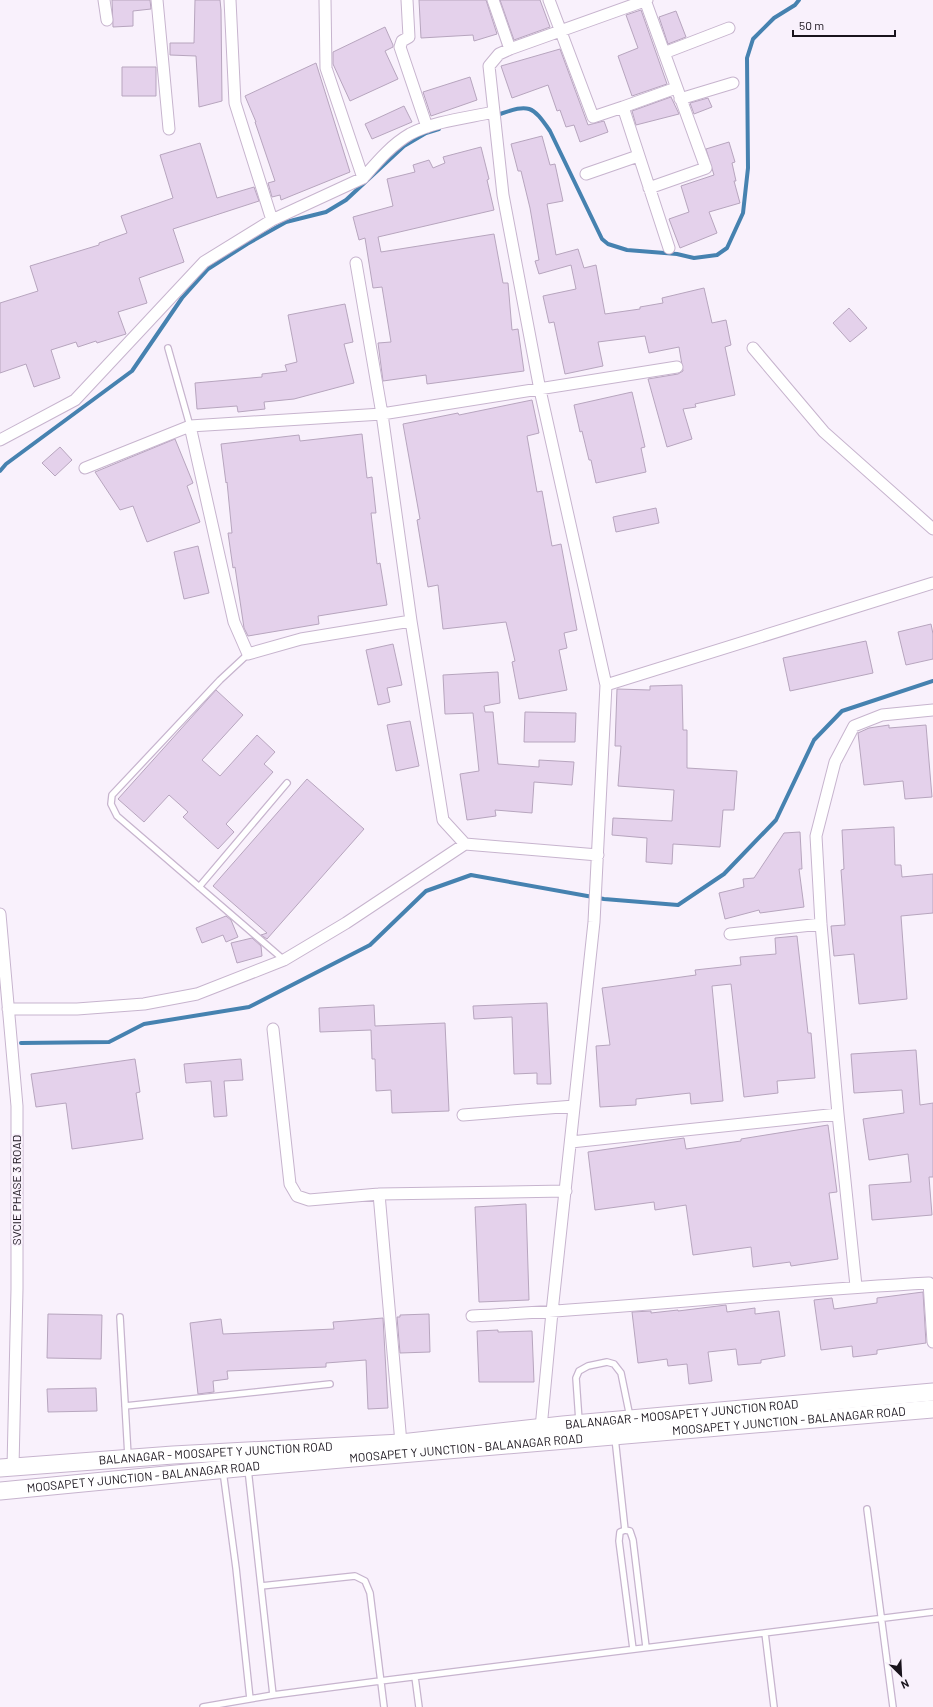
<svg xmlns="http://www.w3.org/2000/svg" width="933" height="1707" font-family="Barlow,sans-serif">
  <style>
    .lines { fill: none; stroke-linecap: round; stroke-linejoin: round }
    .stream { stroke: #4682b0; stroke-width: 4 }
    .building { fill: #e4d1eb; stroke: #b7a5be }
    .service-casing { stroke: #c7b4ce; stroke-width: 8 }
    .minor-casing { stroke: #c7b4ce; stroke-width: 13 }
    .primary-casing { stroke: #c7b4ce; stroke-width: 19 }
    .service { stroke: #fff; stroke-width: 5.5 }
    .minor { stroke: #fff; stroke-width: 11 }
    .primary { stroke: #fff; stroke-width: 17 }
    .labels { text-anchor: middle; stroke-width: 3.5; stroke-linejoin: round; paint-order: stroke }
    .street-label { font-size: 12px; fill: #19131c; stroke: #f9f1fc }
  </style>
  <rect width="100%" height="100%" fill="#f9f1fc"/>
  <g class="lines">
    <path class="stream" d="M500 114C529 104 532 105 550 131L602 239 608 244 627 250 677 254 694 258 717 255 727 248 743 213 748 168 747 58 753 39 774 18 795 5 799 0
      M0 471 6 464 132 371 182 298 208 269 247 244 286 222 326 212 346 200 404 146 426 133 439 129
      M21 1043 109 1042 144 1024 249 1007 370 945 426 891 471 875 604 899 678 905 724 874 776 820 814 740 842 711 933 681"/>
  </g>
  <path class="building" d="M112 0H150L151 9 133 11V26L113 27Z
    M195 0H220L221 10 222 101 199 107 196 56 170 55V43H194Z
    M419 0H486L497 34 474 41 473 35 421 38Z
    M500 0H540L550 27 514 40Z
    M641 10 667 84 632 96 618 56 638 48 626 15Z
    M676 11 686 37 668 44 659 17Z
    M385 27 393 45V47L385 51 398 79 350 101 333 64V52Z
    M560 49 588 125 604 121 608 132 580 142 574 125 566 127 560 110 557 111 548 85 512 98 501 66Z
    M316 63 350 172 281 200 280 195 272 197 268 183 275 181 255 122H256L245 96Z
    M122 67H156V96H122Z
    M470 77 477 100 431 116 423 92Z
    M671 97 679 114 636 125 632 111Z
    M708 98 712 107 694 114 690 103Z
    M404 106 412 122 372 139 365 124Z
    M542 136 550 165 555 164 563 201 547 204 556 255 578 249 584 268 596 265 605 314 640 309V307L663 303 662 298 704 288 712 323 726 320 731 345 725 347 735 395 695 404 696 407 683 409 692 439 667 447 648 379 678 374 683 371 679 347 649 353 645 336 598 342 603 366 565 374 554 322 549 323 543 296 576 289 571 265 539 274 535 261 539 260 530 208 521 171H518L511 144Z
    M729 142 735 162 732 163 736 181H734L740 203 709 212 717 233 680 248 669 219 689 212 681 186 714 175 706 149Z
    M200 143 217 198 254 187 259 201 173 229 184 262 139 278 147 303 118 312 126 334 97 343 96 341 78 347 76 342 51 350 60 378 34 387 26 364 0 373V303L38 291 30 266 99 245V243L127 233 121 216 173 198 160 155Z
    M481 147 489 179 487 180 494 210 378 237 381 252 494 234 503 283H508L512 330 518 329 524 371 427 384 426 375 383 381 378 343 391 342 382 287 373 288 365 238 359 240 353 217 393 206 387 179 415 172 413 165 429 160 433 168 445 163 443 157Z
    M345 304 353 342 344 344 354 383 294 399 264 402 265 409 238 412 237 406 197 409 195 383 262 377V374L287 371 285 365 297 362 288 315Z
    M849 308 867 328 850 342 833 323Z
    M632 392 645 447 641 448 646 472 596 483 591 460H589L582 431 580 432 574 405Z
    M532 400 539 433 527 436 537 492 542 491 552 546 561 544 577 630 564 633 567 648 559 650 567 690 519 699 512 662 515 661 506 622 443 629 438 585 428 587 417 520 420 519 403 424 458 413 459 415Z
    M362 434 367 478 372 477 376 513H371L377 564 380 563 387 605 318 616 319 624 248 636 244 628 235 567 233 568 228 533H232L227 482 226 483 221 444 299 435 300 441Z
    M175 439 193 483 187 486 200 522 147 542 133 506 120 510 95 472Z
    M60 447 72 460 55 476 42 463Z
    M656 508 659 523 616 532 613 517Z
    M198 546 209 593 184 599 174 552Z
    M931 624 933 634V659L906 665 898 632Z
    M866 641 873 673 790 691 783 658Z
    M393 644 402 685 387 688 390 702 378 705 366 650Z
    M498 672 500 703 484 706 485 712H493L498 764 539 767V760L574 762 572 785 534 782 532 813 495 810 496 816 467 820 460 774 479 771 473 713 445 714 443 675Z
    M682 685 683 730H687V768L737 771 734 810H723L720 847 673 844 672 864 646 862 647 838 612 835 613 818 672 821 674 790 618 786 621 746H615L617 689 650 690V686Z
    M216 690 243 715 202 760 220 776 257 735 275 752 264 764 273 772 226 824 234 832 218 849 183 817 188 812 169 795 144 822 118 799Z
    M525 712 576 713 575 742H524Z
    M410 721 419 766 396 771 387 725Z
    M889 725V728L926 725 932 797 905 799 903 781 864 785 858 733 869 728Z
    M307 779 364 829 267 939 261 935 267 933 213 886Z
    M894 827 895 865H901L902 877 933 874V913L901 916 907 999 859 1004 854 954 834 956 831 926 845 925 841 870 844 869 842 830Z
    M800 832 802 869H799L804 907 760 913 759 910 725 919 719 893 744 887 743 879 754 878 784 833Z
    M226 916 231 920 238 937 226 942 223 935 202 943 196 928Z
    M797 936 808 1033H811L815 1078 777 1081 778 1093 744 1097 731 984 712 986 723 1101 691 1104 690 1093 636 1099V1105L600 1107 596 1046 610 1045 602 988 696 975 695 970 741 965 740 957 776 954 775 938Z
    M252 938 261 946 262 956 237 963 231 943Z
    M547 1003 551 1084H537V1073L514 1074 512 1017 474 1019 473 1006Z
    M374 1005 375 1026 445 1023 449 1111 392 1113 391 1090 376 1091 375 1059H372L371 1030 320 1032 319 1008Z
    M916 1050 920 1105 933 1103V1177H929L932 1215 872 1220 869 1185 911 1182 908 1154 869 1160 863 1119 904 1113 902 1090 854 1093 851 1054Z
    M135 1059 140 1092 136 1093 143 1139 72 1149 66 1103 36 1107 31 1074Z
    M241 1059 243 1080 224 1081 227 1116 214 1117 211 1081 186 1083 184 1064Z
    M828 1125 837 1192 829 1193 838 1259 791 1266 790 1262 753 1267 751 1247 693 1255 686 1205 655 1210 654 1202 595 1210 588 1152 684 1138 686 1149 741 1141V1139Z
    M526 1204 529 1300 479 1302 475 1207Z
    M923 1292 926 1343 877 1350V1354L853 1357 852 1346 821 1350 814 1300 832 1298 834 1309 877 1303V1298Z
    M726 1305 727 1312 755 1308V1314L779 1311 785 1356 761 1360V1363L738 1365 736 1349 708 1352 712 1381 689 1384 687 1364 668 1366 667 1359 638 1363 632 1312 651 1311V1313L678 1310V1311Z
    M48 1314 102 1315 101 1359 47 1358Z
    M429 1314 430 1352 400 1353 397 1317H400V1315Z
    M383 1318 388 1408 368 1409 366 1360 326 1363V1367L227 1371 228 1379 213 1381 214 1392 198 1394 190 1323 221 1319 223 1334 334 1329 333 1322Z
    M498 1330V1332L532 1331 534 1382H479L477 1331Z
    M96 1388 97 1411 48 1412 47 1389Z"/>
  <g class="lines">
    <defs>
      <path id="service" d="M168 348 190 426
        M248 654 220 680 112 795 111 804 117 816 284 960
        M199 887 287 783
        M120 1317 128 1456
        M125 1406 330 1384
        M579 1421 576 1378 579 1371 588 1366 607 1362 614 1364 621 1373 630 1417
        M615 1438 625 1530
        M248 1469 273 1695
        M223 1471 236 1568 250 1699
        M867 1509 893 1707
        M625 1530 620 1532 619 1541 633 1649
        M625 1530 630 1531 633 1540 646 1647
        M261 1586 355 1576 365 1581 370 1593 384 1707
        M765 1633 774 1707
        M415 1677 419 1707
        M203 1707 273 1695 380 1681 933 1612"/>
      <path id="minor" d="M104 0 107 20
        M157 0 169 129
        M230 0 235 103 272 220
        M407 0 409 37 402 41 400 47 427 127
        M493 0 510 49
        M549 0 593 117 623 107 669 248
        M645 0 706 168 649 188
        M664 53 729 28
        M680 99 733 83
        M623 107 676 88
        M586 174 638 156
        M363 178C377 162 391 145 410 134 435 121 466 118 494 112
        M356 263 382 414 411 621 443 820 465 844
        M753 348 824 432 933 529
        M190 426 234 622 248 654 301 639 411 621
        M0 440 75 400 204 262 272 220 363 178 326 68 325 0
        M85 468 190 426 382 414 677 367
        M606 685 933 583
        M0 914 17 1106V1289L13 1467
        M730 934 821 924
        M8 1009H77L144 1004 197 994 284 960 346 923 465 844 598 855
        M273 1029 290 1184 297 1196 309 1200 379 1194 566 1191
        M463 1115 574 1106
        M571 1142 838 1114
        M379 1194 401 1443
        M856 1286 838 1114 821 924 816 836 835 762 854 726 882 715 933 710
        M472 1316C624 1309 776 1291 929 1283L933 1342
        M541 1428 552 1312 594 922 606 685 540 390 503 195 489 66 499 54 510 49 647 0"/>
      <g id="primary">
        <path id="s1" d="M0 1468 173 1455 401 1443 563 1425 933 1392"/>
        <path id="s2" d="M0 1491 248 1467 933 1409"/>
      </g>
    </defs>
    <use href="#service" class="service-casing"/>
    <use href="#minor" class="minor-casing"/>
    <use href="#primary" class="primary-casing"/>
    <use href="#service" class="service"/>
    <use href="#minor" class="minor"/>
    <use href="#primary" class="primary"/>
  </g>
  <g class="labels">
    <g class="street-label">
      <text transform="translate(17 1190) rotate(-90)" y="4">SVCIE PHASE 3 ROAD</text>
      <text dy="4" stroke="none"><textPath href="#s1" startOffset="684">BALANAGAR - MOOSAPET Y JUNCTION ROAD</textPath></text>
      <text dy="4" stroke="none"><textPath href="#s2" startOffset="792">MOOSAPET Y JUNCTION - BALANAGAR ROAD</textPath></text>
      <text dy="4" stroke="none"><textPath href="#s2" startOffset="468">MOOSAPET Y JUNCTION - BALANAGAR ROAD</textPath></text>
      <text dy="4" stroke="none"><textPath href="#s1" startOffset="216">BALANAGAR - MOOSAPET Y JUNCTION ROAD</textPath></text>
      <text dy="4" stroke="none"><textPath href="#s2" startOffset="144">MOOSAPET Y JUNCTION - BALANAGAR ROAD</textPath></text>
    </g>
  </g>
  <g transform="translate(901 1675) rotate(156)" stroke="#f9f1fc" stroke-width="3" paint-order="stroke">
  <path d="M0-3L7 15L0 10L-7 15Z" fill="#19131c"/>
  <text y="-6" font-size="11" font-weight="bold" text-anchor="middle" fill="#19131c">N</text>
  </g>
  <path d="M793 30v6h102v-6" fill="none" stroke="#19131c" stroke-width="2"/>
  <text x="799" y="30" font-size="12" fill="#19131c" stroke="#f9f1fc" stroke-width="3" paint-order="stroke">50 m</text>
</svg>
